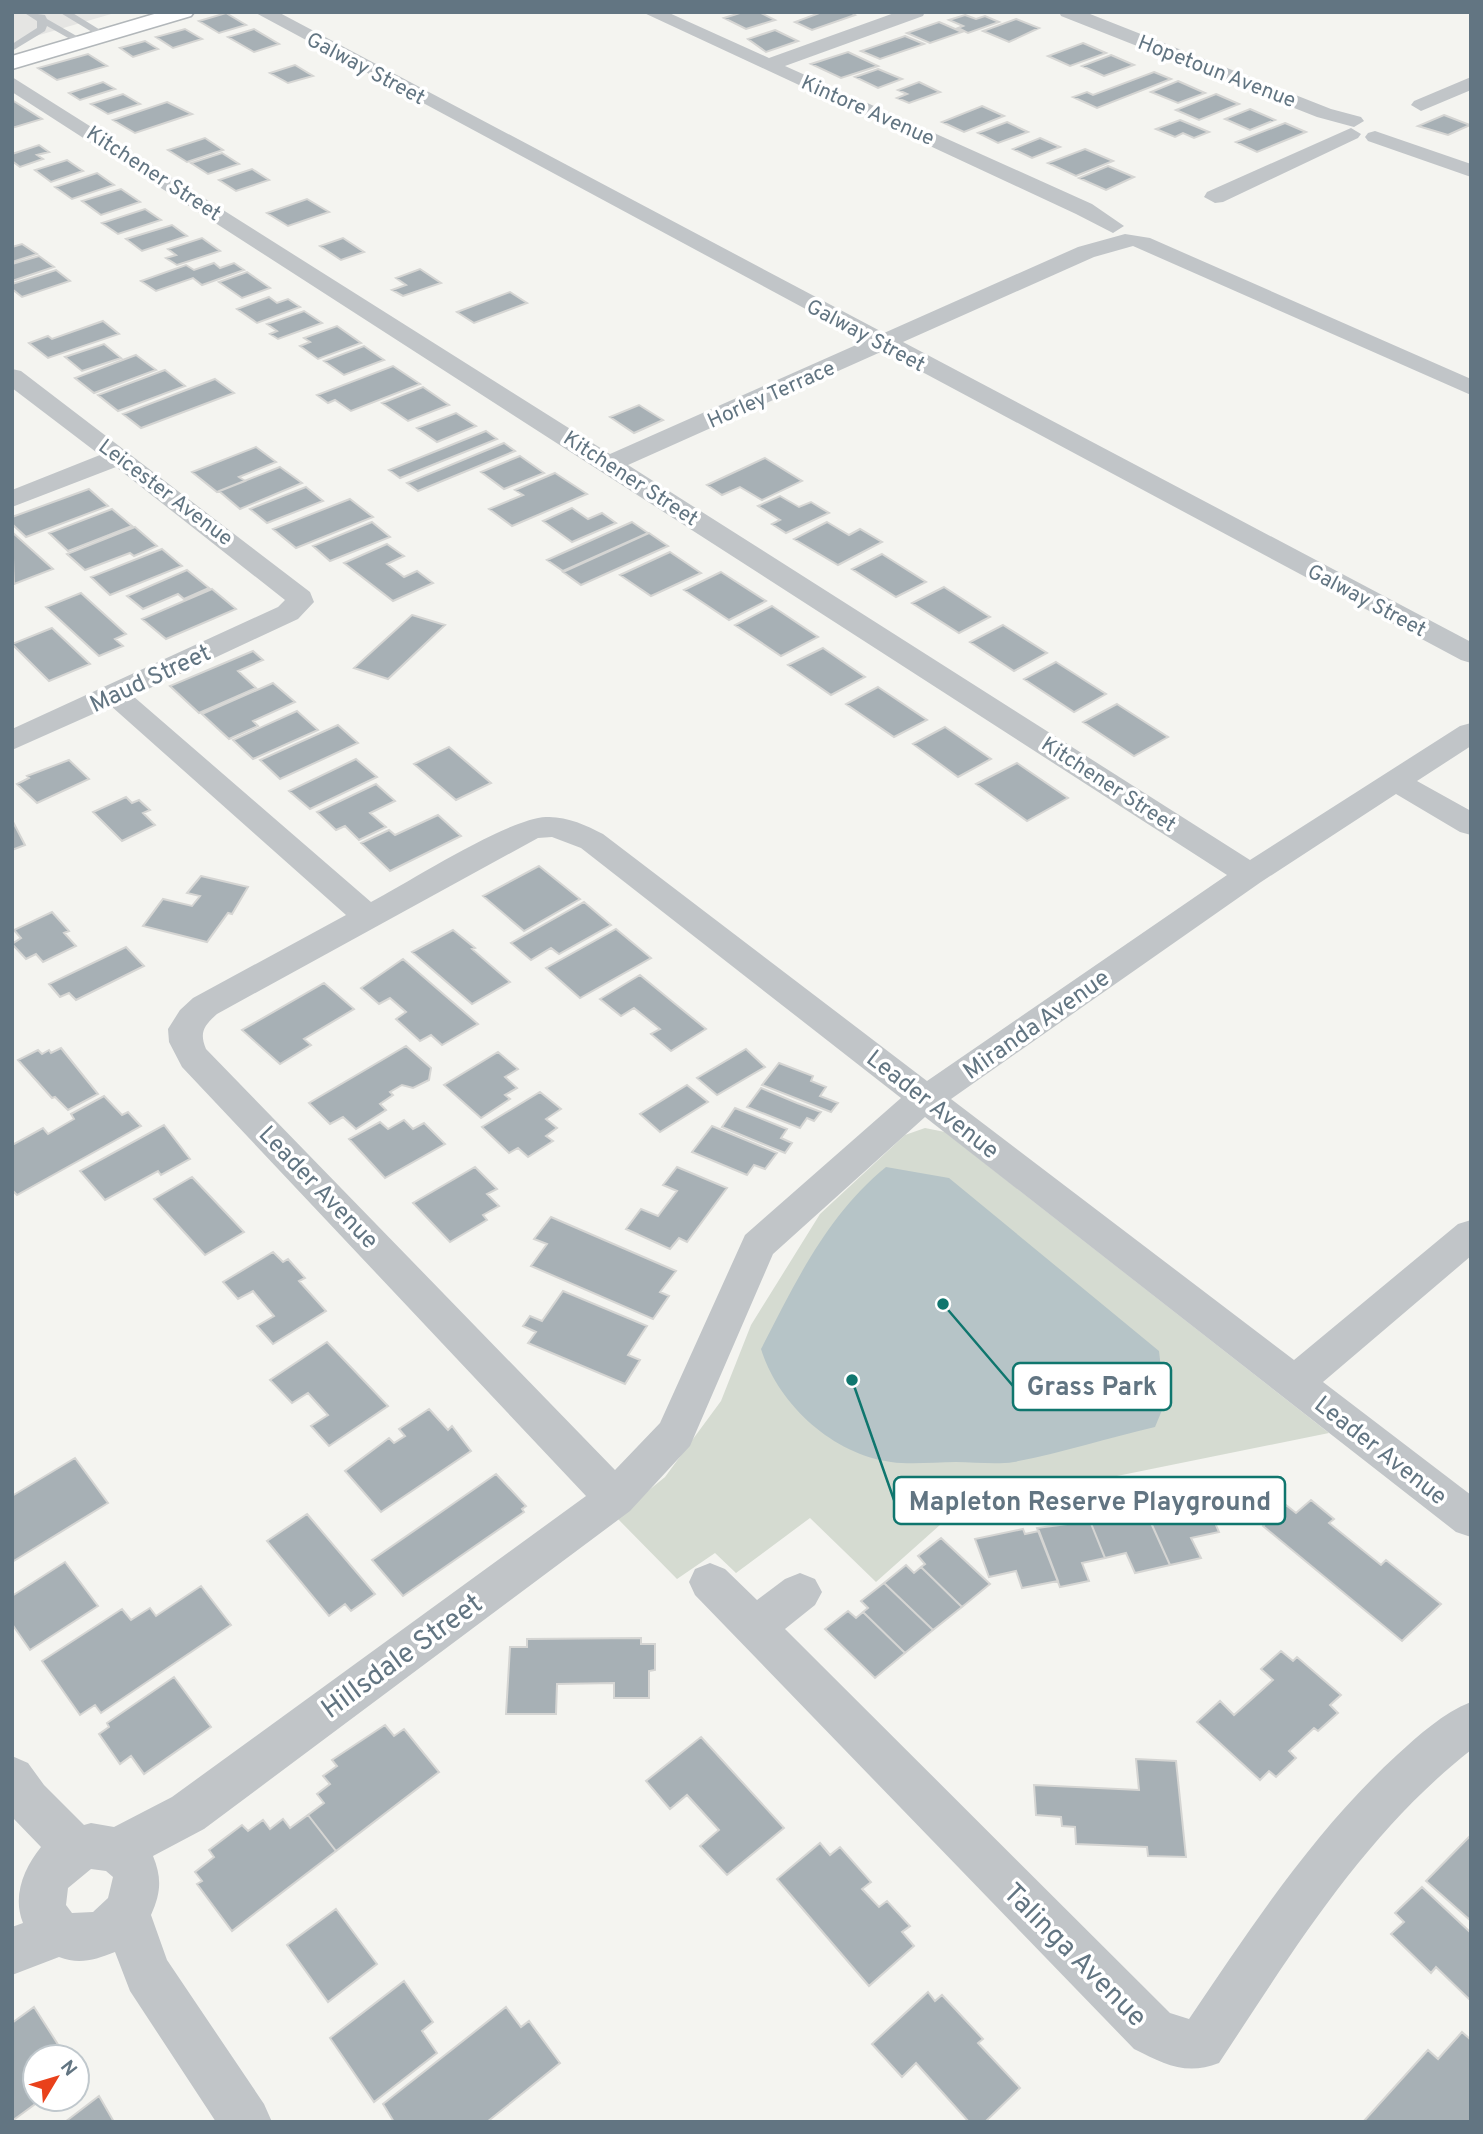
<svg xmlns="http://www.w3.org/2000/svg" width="1483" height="2134" font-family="Overpass,sans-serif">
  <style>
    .built { fill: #e5e5e3 }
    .green { fill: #d5dbd1 }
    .water { fill: #b6c4c7 }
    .building { fill: #a7b0b5; stroke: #d5d5d3; stroke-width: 2 }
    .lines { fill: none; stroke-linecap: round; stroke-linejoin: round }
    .primary-casing { stroke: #b2b7ba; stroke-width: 3 }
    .service { fill: #c1c5c8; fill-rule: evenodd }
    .minor { fill: #c1c5c8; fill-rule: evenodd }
    .primary { fill: #fff; fill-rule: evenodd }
    .labels { text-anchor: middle; stroke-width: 7; stroke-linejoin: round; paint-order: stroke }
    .far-street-label { font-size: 21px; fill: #627582; stroke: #fff }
    .street-label { font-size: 24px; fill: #627582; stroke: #fff }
    .near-street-label { font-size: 28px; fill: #627582; stroke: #fff }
    .leader { fill: none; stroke: #0f766e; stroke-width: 2.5 }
    .callout-dot { fill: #0f766e; stroke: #fff; stroke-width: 2.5 }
    .callout { fill: #fff; stroke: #0f766e; stroke-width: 2.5 }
    .callout-label { font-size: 26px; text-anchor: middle; font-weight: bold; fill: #627582 }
  </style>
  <rect width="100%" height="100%" fill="#f4f4f0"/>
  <path class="built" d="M12 12H118L12 43Z"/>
  <path class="green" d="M925 1128 945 1132 1329 1433 959 1508 876 1582 810 1518 736 1573 715 1553 677 1579 616 1517 665 1477 721 1401 751 1325 820 1214 905 1135Z"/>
  <path class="water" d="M886 1167 949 1178 1159 1351 1165 1403 1155 1427C1108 1438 1061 1453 1014 1462 996 1465 974 1462 956 1462 935 1462 912 1465 891 1462 832 1454 778 1404 761 1349 795 1283 827 1215 886 1167Z"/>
  <path class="building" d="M743 12H759L775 20 746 29 724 18Z
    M822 12H850L855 15 812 30 795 22Z
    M226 13 246 25 219 33 199 21Z
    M965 15 976 19 985 16 999 22 968 33 958 28 963 26 949 20Z
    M1016 19 1039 28 1009 42 983 31Z
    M939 22 962 32 930 43 907 33Z
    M185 29 202 39 173 48 156 37Z
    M254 29 279 44 254 52 228 37Z
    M775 30 798 41 766 52 748 39Z
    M905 36 924 44 880 59 861 51Z
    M145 41 158 49 133 57 120 48Z
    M1083 43 1106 53 1070 66 1048 56Z
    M848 52 878 66 841 78 811 64Z
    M88 54 107 66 57 80 38 68Z
    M1111 55 1134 65 1104 76 1082 66Z
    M295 65 313 76 288 83 270 73Z
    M878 69 902 79 878 88 855 77Z
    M1154 72 1171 79 1097 108 1073 97 1087 92 1093 95Z
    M1178 81 1205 93 1178 103 1151 92Z
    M103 82 115 89 80 100 69 93Z
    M919 82 940 92 909 103 897 98 907 94 898 90Z
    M123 94 140 104 108 114 91 104Z
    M1216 94 1239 104 1199 120 1176 110Z
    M12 100 42 119 12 128Z
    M167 102 192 114 135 133 113 120Z
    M982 106 1004 116 964 132 942 122Z
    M1250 109 1275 120 1250 130 1225 119Z
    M1444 115 1470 125 1448 135 1418 126Z
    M1180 120 1209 132 1194 138 1183 133 1175 137 1156 129Z
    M1007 122 1028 132 998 143 978 133Z
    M1285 123 1306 132 1257 152 1236 142Z
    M205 138 223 150 187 162 168 150Z
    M1040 138 1060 147 1032 158 1013 149Z
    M39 145 49 152 37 155 43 159 20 167 12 161V154Z
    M1085 149 1113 161 1076 176 1048 163Z
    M222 153 239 164 208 174 191 163Z
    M67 160 83 171 51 182 35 170Z
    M1108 166 1134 177 1106 190 1079 178Z
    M252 169 269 180 236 191 219 180Z
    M97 173 114 185 72 199 55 187Z
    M121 189 140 202 101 215 82 201Z
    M307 199 329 212 288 226 267 213Z
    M145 209 161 220 118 234 102 223Z
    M172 225 187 236 142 251 126 239Z
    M202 238 220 251 177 265 166 258 176 255 168 249Z
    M343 238 364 252 341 260 320 246Z
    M22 244 37 254 12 262V247Z
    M39 256 54 267 12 281V264Z
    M214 263 220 268 234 263 244 270 202 285 193 278 156 291 141 281 186 265 194 270Z
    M420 269 441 283 403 296 392 290 406 285 396 278Z
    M56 270 70 281 22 297 12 289V284Z
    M247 272 270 288 242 298 219 282Z
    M510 292 527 303 474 323 457 312Z
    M269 297 277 303 288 299 300 307 257 323 237 309Z
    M304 311 322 323 278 339 270 334 277 331 267 324Z
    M103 321 119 334 48 358 29 343 48 336 52 339Z
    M337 326 361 343 318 359 300 346 310 342 304 338Z
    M104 344 121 358 82 371 65 357Z
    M364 346 384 360 344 375 324 361Z
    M136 355 156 370 94 393 75 378Z
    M393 366 420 384 351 411 335 400 328 403 317 395Z
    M165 370 185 386 118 411 98 395Z
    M215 379 234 393 141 428 123 414Z
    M423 387 449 405 408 421 382 403Z
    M639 405 663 420 634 433 610 417Z
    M456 413 476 426 437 442 417 428Z
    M486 431 497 439 400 478 389 470Z
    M504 443 515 451 418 491 407 483Z
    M256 447 276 462 239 477 245 481 217 492 192 472Z
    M520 456 544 473 504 489 481 472Z
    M765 458 802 481 762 500 740 487 722 495 707 485Z
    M280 467 302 483 240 509 219 491Z
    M555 473 587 494 512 526 489 509 523 495 515 490Z
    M306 487 323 501 267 523 250 509Z
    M89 489 108 506 26 537 12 524V517Z
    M780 496 799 507 811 502 829 513 786 533 772 524 780 520 758 506Z
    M350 499 373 517 296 548 273 529Z
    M572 508 588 519 602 513 616 523 572 542 543 521Z
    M112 509 132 526 68 551 49 533Z
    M372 522 390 537 330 561 313 546Z
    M632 522 648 533 563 571 547 560Z
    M827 522 849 535 860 529 882 542 838 565 794 539Z
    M135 527 157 546 134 556 130 553 85 570 67 554Z
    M12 532 53 569 14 584Z
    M649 533 668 546 581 585 563 572Z
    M387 544 404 556 387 564 404 577 417 571 433 583 393 601 344 563Z
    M162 549 182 566 110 595 91 577Z
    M670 552 701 573 651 596 620 575Z
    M882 554 926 582 896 597 852 569Z
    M187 570 209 588 184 599 178 594 143 609 127 596Z
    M721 572 766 601 729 620 684 590Z
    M944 587 990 617 959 633 912 603Z
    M212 589 236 609 166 639 142 619Z
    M81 593 126 634 115 639 123 646 99 656 46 607Z
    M772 606 818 637 781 656 735 625Z
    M412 615 445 625 388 679 354 668Z
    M1003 625 1047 653 1014 671 970 642Z
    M52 628 90 664 49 681 12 644Z
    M823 648 865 677 831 695 788 665Z
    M253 651 263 660 238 671 256 688 199 713 170 686Z
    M1056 662 1106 694 1074 712 1024 679Z
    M273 683 295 702 253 721 258 726 229 739 202 714Z
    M878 687 927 720 894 737 846 704Z
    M1117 704 1168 737 1134 756 1083 722Z
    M297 711 318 730 253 759 233 740Z
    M338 725 358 743 280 779 260 760Z
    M945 727 991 759 958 777 913 744Z
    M449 747 491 783 456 800 414 764Z
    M356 759 377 777 310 809 289 791Z
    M69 760 89 779 37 803 17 784 29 778 27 776Z
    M1017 763 1068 798 1027 821 976 784Z
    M376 784 395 801 370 813 386 827 359 840 345 826 336 830 317 812Z
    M126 797 132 803 139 800 150 810 143 813 155 825 122 841 93 812Z
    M438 815 461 836 390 871 361 843 389 830 395 835Z
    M12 820 25 845 12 850Z
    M539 866 580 899 524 931 483 896Z
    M201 876 248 887 232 914 228 913 207 942 143 926 163 899 192 906 200 896 187 893Z
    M584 902 611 925 559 954 551 948 531 960 511 943Z
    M52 912 69 931 64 933 76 946 43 962 36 954 26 959 12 944 21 938 14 930Z
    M616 929 651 958 580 998 546 968Z
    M453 930 475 948 472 949 510 982 472 1004 412 952Z
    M126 947 144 966 76 1000 69 993 60 997 49 984Z
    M403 959 434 986 478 1024 442 1045 431 1035 420 1041 396 1019 406 1012 390 998 379 1004 361 988Z
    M640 975 674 1003 706 1029 671 1051 651 1034 660 1029 634 1008 621 1016 600 999Z
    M324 983 354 1009 304 1039 311 1045 280 1064 242 1030Z
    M406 1046 431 1068 429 1080 413 1088 402 1085 390 1092 393 1095 380 1104 386 1110 356 1129 343 1117 330 1124 309 1103Z
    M61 1048 98 1094 68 1110 55 1097 52 1098 18 1060 38 1050 42 1054 49 1050 51 1053Z
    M746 1049 765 1067 717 1095 697 1078Z
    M498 1052 518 1069 505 1077 517 1088 505 1095 510 1099 481 1118 444 1085Z
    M779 1063 813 1076 811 1081 826 1087 820 1096 838 1103 831 1112 762 1085Z
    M687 1085 708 1102 660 1132 640 1114Z
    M761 1088 797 1103 821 1112 814 1121 807 1118 800 1128 747 1107Z
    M540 1092 561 1109 546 1119 557 1128 546 1136 553 1141 528 1157 518 1148 509 1153 482 1127Z
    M104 1096 122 1115 128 1112 141 1126 17 1195 12 1190V1145L43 1128 48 1134 74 1119 71 1114Z
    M735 1108 787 1129 781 1138 792 1143 785 1153 722 1127Z
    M404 1120 413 1129 424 1123 445 1144 385 1178 349 1139 380 1122 388 1129Z
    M164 1125 190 1159 161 1175 158 1171 105 1200 80 1171Z
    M712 1126 777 1153 765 1169 754 1165 747 1175 692 1152Z
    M475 1167 497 1189 487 1194 499 1206 483 1215 487 1220 450 1242 413 1203Z
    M677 1167 727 1188 687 1242 679 1238 670 1249 626 1229 641 1209 658 1216 677 1191 663 1185Z
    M192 1177 244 1232 205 1255 154 1199Z
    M551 1217 676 1271 660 1292 669 1296 653 1319 531 1266 547 1244 534 1239Z
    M273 1252 283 1262 288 1259 305 1278 299 1281 326 1311 273 1344 257 1326 274 1316 253 1291 238 1299 223 1282Z
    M563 1291 647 1326 628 1355 640 1360 625 1384 528 1343 536 1332 523 1326 530 1316 542 1321Z
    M327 1342 388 1406 329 1446 311 1426 328 1415 308 1393 292 1403 270 1380Z
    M429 1409 448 1430 452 1426 471 1451 381 1512 345 1471 389 1438 394 1443 405 1436 399 1429Z
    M75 1458 108 1503 12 1562V1496Z
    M496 1474 526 1506 522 1509 524 1512 403 1596 372 1560Z
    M1182 1500 1185 1505 1205 1500 1219 1532 1191 1538 1201 1558 1170 1565 1146 1512 1157 1509 1156 1506Z
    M1311 1500 1334 1519 1329 1523 1381 1565 1386 1560 1441 1604 1402 1641 1263 1526 1286 1505 1296 1513Z
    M1144 1507 1170 1565 1135 1573 1126 1553 1105 1558 1090 1521Z
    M307 1514 375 1594 351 1611 345 1604 329 1616 267 1541Z
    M1090 1521 1105 1558 1082 1563 1089 1581 1060 1587 1037 1528Z
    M1023 1529 1025 1534 1039 1531 1058 1581 1022 1588 1016 1571 989 1577 975 1539Z
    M941 1538 990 1584 962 1607 921 1567 925 1564 918 1556Z
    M65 1562 98 1606 30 1650 12 1624V1596Z
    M906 1565 914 1573 921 1567 962 1607 933 1630 884 1583Z
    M884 1583 933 1630 905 1653 863 1612 868 1608 861 1601Z
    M201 1586 231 1625 101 1713 95 1705 80 1715 42 1661 122 1609 131 1620 150 1608 156 1616Z
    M848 1611 856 1618 863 1612 905 1653 875 1678 825 1629Z
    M641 1638V1644H655V1670L649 1671V1698H614V1683L557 1684 556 1714H506L510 1647H527V1639Z
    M1281 1651 1293 1661 1297 1657 1341 1695 1330 1705 1338 1713 1318 1731 1314 1728 1289 1751 1296 1758 1276 1777 1269 1771 1260 1780 1197 1722 1220 1701 1234 1715 1273 1680 1261 1669Z
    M174 1677 211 1727 144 1774 131 1756 120 1764 99 1734 109 1727 107 1723Z
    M385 1725 394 1736 404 1729 439 1772 336 1851 308 1815 324 1803 317 1794 330 1784 323 1776 337 1766 332 1760Z
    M701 1737 784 1828 727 1875 700 1846 719 1830 687 1795 670 1809 646 1781Z
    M1136 1759 1176 1761 1186 1857 1148 1856 1147 1847 1076 1844 1075 1827 1062 1826 1061 1817 1036 1815 1034 1785 1139 1790Z
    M308 1815 336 1851 232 1931 197 1884 202 1881 195 1872 214 1857 209 1850 242 1825 248 1831 263 1820 270 1829 283 1819 290 1828Z
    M1470 1836 1471 1837V1921L1426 1881Z
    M820 1843 830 1855 840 1847 871 1882 862 1889 879 1907 887 1901 910 1926 902 1932 914 1946 869 1986 777 1879Z
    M1422 1887 1471 1933V2001L1436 1967 1431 1973 1391 1934 1404 1922 1395 1913Z
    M336 1909 377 1964 328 2002 287 1945Z
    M404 1981 433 2022 422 2031 437 2053 374 2102 330 2038Z
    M928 1992 935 2001 942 1995 983 2039 978 2043 1020 2088 985 2122H969L916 2063 902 2077 872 2044Z
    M34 2007 66 2057H35V2099H42L12 2121V2023Z
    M506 2007 521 2027 529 2021 560 2063 487 2122H394L383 2104Z
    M1462 2032 1471 2040V2122H1363L1428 2050 1438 2059Z
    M99 2096 114 2122H65Z"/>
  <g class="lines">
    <defs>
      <path id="primary" d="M161 12H194L191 16 12 69V56Z"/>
    </defs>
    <use href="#primary" class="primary-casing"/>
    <path class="service" d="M23 12 45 15 47 19 87 42 79 44 47 26 45 31 12 51V44L37 28V21Z
      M59 12H71L110 36 102 38Z"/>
    <path class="minor" d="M254 12H278L884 333 1078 247 1125 234 1150 238 1471 379V395L1133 246 1094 257 903 342 1471 642V663L1461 660 883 351 628 465 1250 860 1460 726 1471 723V746L1417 781 1471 811V835L1460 832 1396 794 1261 882 951 1099 1294 1360 1458 1224 1471 1220V1256L1323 1382 1471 1495V1537L1456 1532 925 1117 773 1254 690 1446 630 1511 204 1829 153 1856C162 1878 161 1893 151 1915L167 1960 264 2104 272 2122H216L130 1991 115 1952C95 1960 79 1965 59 1957L12 1975V1927L23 1923C12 1896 24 1868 41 1847L12 1817V1756L28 1763 44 1785 84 1825 91 1823 114 1827 172 1797 586 1496 182 1067 169 1042 168 1029 180 1010 193 998 346 915 111 706 12 750V729L278 607 285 600 116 467 12 507V490L100 455 12 388V369L21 371 310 592 314 602 298 619 133 696 371 902C411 881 507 819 546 817 566 816 586 825 603 834L927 1081 1227 875 12 92V77L610 454 865 341ZM552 837 581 848 901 1098 745 1235 660 1423 615 1470 206 1049C199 1032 204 1026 217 1014L538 838ZM91 1869 106 1871 113 1877 108 1898 93 1912 72 1913 66 1905 68 1888Z
      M642 12H667L769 58 897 12H925L923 16 785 66 1092 204 1124 226 1113 233 1076 214Z
      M1059 12H1085L1331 109 1361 117 1364 121 1354 127 1317 117 1061 16Z
      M1471 77V90L1421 111 1411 105 1414 101Z
      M1351 128 1361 134 1358 138 1223 202 1215 203 1204 197 1207 192Z
      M1375 131 1471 164V177L1368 141 1365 137 1368 133Z
      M710 1563 725 1569 757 1600 785 1579 800 1573 815 1579 822 1592 815 1605 785 1629 1170 2013 1189 2019C1252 1926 1314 1831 1397 1755 1419 1735 1443 1713 1471 1702V1750C1364 1834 1293 1951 1219 2063 1186 2076 1164 2064 1134 2049L695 1595 689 1582 695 1569Z"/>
    <use href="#primary" class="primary"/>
  </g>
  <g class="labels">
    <g class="far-street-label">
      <text transform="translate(366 68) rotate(28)" y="7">Galway Street</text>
      <text transform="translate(1217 71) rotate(21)" y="7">Hopetoun Avenue</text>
      <text transform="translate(868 110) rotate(24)" y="7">Kintore Avenue</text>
      <text transform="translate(154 173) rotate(33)" y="7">Kitchener Street</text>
      <text transform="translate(866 335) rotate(28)" y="7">Galway Street</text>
      <text transform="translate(771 394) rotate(-24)" y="7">Horley Terrace</text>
      <text transform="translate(631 478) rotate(33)" y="7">Kitchener Street</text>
      <text transform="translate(166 492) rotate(37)" y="7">Leicester Avenue</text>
      <text transform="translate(1367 600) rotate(28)" y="7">Galway Street</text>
      <text transform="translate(1109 784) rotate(33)" y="7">Kitchener Street</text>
    </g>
    <g class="street-label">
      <text transform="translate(150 678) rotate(-25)" y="8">Maud Street</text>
      <text transform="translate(1036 1024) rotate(-35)" y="8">Miranda Avenue</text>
      <text transform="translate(933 1104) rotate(38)" y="8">Leader Avenue</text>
      <text transform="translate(319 1187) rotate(46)" y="8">Leader Avenue</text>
      <text transform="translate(1381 1450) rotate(38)" y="8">Leader Avenue</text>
    </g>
    <g class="near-street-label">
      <text transform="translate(401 1655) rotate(-36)" y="10">Hillsdale Street</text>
      <text transform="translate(1076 1954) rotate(45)" y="10">Talinga Avenue</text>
    </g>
  </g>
  <path class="leader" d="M943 1304L1013 1386M852 1380L894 1500"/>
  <g class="callout-dot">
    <circle cx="943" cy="1304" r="7"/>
    <circle cx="852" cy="1380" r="7"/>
  </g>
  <g class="callout">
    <rect x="1013" y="1363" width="158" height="47" rx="7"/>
    <rect x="894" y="1477" width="391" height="47" rx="7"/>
  </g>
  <g class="callout-label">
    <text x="1092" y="1395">Grass Park</text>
    <text x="1090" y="1510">Mapleton Reserve Playground</text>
  </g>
  <rect width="1483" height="2134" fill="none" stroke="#627582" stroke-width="28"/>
  <g transform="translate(56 2078) rotate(52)"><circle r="33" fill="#ffffff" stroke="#c0c8cd" stroke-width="2"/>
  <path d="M0-5L12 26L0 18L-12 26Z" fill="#e9411b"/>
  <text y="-10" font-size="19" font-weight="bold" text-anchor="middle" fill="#627582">N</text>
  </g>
</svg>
